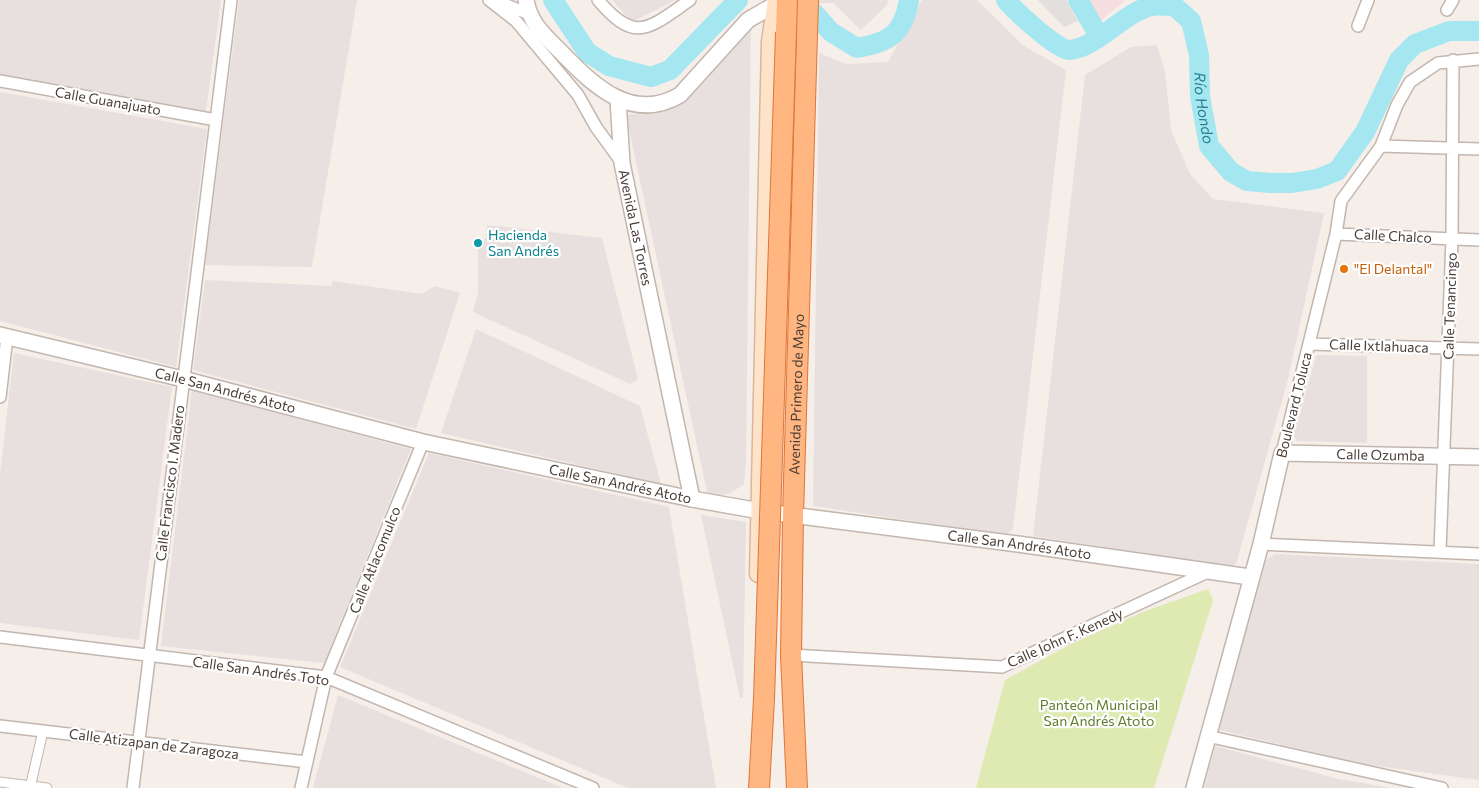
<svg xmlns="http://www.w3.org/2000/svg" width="1479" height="788" font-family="Commissioner,sans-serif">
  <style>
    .industrial { fill: #e7e0de }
    .medical { fill: #f5dde0 }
    .green { fill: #dfe9b2 }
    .parking { fill: #e3dfde }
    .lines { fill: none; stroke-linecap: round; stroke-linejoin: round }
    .river { stroke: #a5e7f1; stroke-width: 20 }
    .pedestrian-casing { stroke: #c3b6ae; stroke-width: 11 }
    .minor-casing { stroke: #c3b6ae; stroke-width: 14 }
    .tertiary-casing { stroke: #c3b6ae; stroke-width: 18 }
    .secondary-casing { stroke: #d8b79b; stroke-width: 19 }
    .trunk-casing { stroke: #e07538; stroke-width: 22 }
    .pedestrian { stroke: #fff; stroke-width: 9 }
    .minor { stroke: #fff; stroke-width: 11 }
    .tertiary { stroke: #fff; stroke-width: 15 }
    .secondary { stroke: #ffe3c9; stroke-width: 16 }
    .trunk { stroke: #ffb681; stroke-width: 20 }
    .trunk-bridge-casing { stroke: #e07538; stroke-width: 22; stroke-linecap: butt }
    .trunk-bridge { stroke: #ffb681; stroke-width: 20 }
    .culture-dot { fill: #0f9aa8; stroke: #fff; stroke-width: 2 }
    .food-dot { fill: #e8710a; stroke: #fff; stroke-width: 2 }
    .labels { text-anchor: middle; stroke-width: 4.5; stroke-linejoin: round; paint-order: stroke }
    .street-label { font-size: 14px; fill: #493d37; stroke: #fff }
    .culture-label { font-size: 14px; fill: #0d838f; stroke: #fff; text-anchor: start }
    .food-label { font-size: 14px; fill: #c56008; stroke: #fff; text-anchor: start }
    .park-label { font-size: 14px; fill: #5f7c29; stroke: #fff }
    .water-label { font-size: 15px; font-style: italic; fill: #277e8e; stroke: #fff }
  </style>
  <rect width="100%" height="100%" fill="#f5eee9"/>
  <path class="industrial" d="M0 0H221L206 111 0 74Z
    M239 0H357L312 267 205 265Z
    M612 0H676L632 22Z
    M816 0H888L887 5 861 30 833 3H816Z
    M922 0H977L1024 46 1066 70 1013 529 1007 535 813 506 819 53 846 64 888 62Z
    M751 22 746 462 744 484 731 493 712 497 707 492 626 115 665 111 687 93Z
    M1157 45 1165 71 1171 130 1190 174 1213 199 1324 213 1288 379 1236 564 1230 566 1033 536 1085 75 1131 47Z
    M0 92 207 129 176 367 0 321Z
    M487 225 602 238 638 379 630 384 473 312 478 292V243L486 238Z
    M205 280 331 286 333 281 422 294 435 286 460 293 416 429 193 370Z
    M476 329 640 406 661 484 441 433Z
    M14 353 172 387 139 640 0 623V474Z
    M1320 355 1367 356V443L1297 441 1294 436 1316 356Z
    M192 390 411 449 324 663 161 646Z
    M429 453 669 507 716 788H628L340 667Z
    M701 515 746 522 743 697 740 698Z
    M1275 554 1479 564V780L1363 764 1219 730 1264 561Z
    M338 695 563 788H313Z
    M1215 746 1339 779 1392 788H1204Z"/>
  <path class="medical" d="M1084 0H1125L1096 25Z"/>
  <path class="green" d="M1208 589 1213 600 1154 788H976L1005 680 1071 644 1143 612Z"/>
  <path class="parking" d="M1038 0H1066L1078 21 1064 27Z"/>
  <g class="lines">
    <g class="river">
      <path d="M553 0 587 52 609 66 651 77 670 70 738 0"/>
      <path id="s1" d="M1006 0C1014 10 1057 50 1069 50 1097 48 1123 13 1151 6 1158 5 1167 6 1174 6L1191 21 1199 55 1200 96 1209 146 1231 172 1247 181 1270 183H1292L1317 179 1337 171 1365 132 1399 60 1415 44 1449 31H1479"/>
      <path d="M1078 0 1099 36"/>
      <path d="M812 11 831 32 857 48C889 42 903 35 909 0"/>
    </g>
    <defs>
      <path id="pedestrian" d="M0 782 47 788
        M30 788 43 731"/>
      <path id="minor" d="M489 0 516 21 578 95 596 127 622 163
        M598 0C636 45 649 28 690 0
        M499 2 529 14
        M1447 10 1453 0
        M1358 26 1368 0
        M0 81 216 120
        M1381 146 1479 149
        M1336 234 1479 240
        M1309 344 1479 349
        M0 397 7 337
        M1282 453 1336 234 1341 201 1381 146 1397 105 1410 82 1438 63 1479 59
        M1261 544 1479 554
        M1440 551 1452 239 1453 60
        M0 637 326 677 593 788
        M791 655 1002 667 1210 571
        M0 726 307 762
        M1207 736 1442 788
        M133 788 231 0
        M301 788 326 677 423 442"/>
      <g id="tertiary">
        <path d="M526 0C530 24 545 36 562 53 594 86 632 123 680 95L748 20 774 5"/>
        <path id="s2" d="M618 99 622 163 692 499"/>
        <path id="s3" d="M0 335 183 379 423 442 692 499 760 511 1018 544 1250 577"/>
        <path id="s4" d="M1194 788 1261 544 1282 453 1479 457"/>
      </g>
      <path id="secondary" d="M758 574 770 42 776 0"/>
      <g id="trunk">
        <path d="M786 32 787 0"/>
        <path d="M759 788 764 699"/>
        <path id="s5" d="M797 788 791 655 793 516 808 0"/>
      </g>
    </defs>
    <use href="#pedestrian" class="pedestrian-casing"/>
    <use href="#minor" class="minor-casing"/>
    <use href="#tertiary" class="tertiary-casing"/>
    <use href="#secondary" class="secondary-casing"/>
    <use href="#trunk" class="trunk-casing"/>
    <use href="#pedestrian" class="pedestrian"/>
    <use href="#minor" class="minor"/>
    <use href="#tertiary" class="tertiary"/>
    <use href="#secondary" class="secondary"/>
    <use href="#trunk" class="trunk"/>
    <defs>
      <path id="trunk-bridge" d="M764 699 786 32"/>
    </defs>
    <use href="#trunk-bridge" class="trunk-bridge-casing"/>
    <use href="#trunk-bridge" class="trunk-bridge"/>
  </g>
  <circle class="culture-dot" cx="478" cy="243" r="5"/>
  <circle class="food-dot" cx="1344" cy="269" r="5"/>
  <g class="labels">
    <g class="street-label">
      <text transform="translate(108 101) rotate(10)" y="5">Calle Guanajuato</text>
      <text dy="5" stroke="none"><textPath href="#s2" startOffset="130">Avenida Las Torres</textPath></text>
      <text transform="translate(1393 236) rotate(3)" y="5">Calle Chalco</text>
      <text transform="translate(1450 306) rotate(-88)" y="5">Calle Tenancingo</text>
      <text transform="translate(1379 346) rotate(2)" y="5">Calle Ixtlahuaca</text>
      <text dy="5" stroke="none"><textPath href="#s3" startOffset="232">Calle San Andrés Atoto</textPath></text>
      <text dy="5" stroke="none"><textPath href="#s5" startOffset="394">Avenida Primero de Mayo</textPath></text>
      <text transform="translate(1294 405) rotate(-76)" y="5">Boulevard Toluca</text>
      <text dy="5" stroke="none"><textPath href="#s4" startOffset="445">Calle Ozumba</textPath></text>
      <text transform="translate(170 483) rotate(-83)" y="5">Calle Francisco I. Madero</text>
      <text dy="5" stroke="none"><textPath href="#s3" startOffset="638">Calle San Andrés Atoto</textPath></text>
      <text dy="5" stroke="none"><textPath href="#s3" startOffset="1042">Calle San Andrés Atoto</textPath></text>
      <text transform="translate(375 560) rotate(-68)" y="5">Calle Atlacomulco</text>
      <text transform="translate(1065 638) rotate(-24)" y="5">Calle John F. Kenedy</text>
      <text transform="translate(261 671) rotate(8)" y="5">Calle San Andrés Toto</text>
      <text transform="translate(154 744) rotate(7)" y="5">Calle Atizapan de Zaragoza</text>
    </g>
    <g class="culture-label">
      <text x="488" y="240">Hacienda<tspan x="488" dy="16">San Andrés</tspan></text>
    </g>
    <g class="food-label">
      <text x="1354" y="274">"El Delantal"</text>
    </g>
    <g class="park-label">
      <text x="1099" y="710">Panteón Municipal<tspan x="1099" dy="16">San Andrés Atoto</tspan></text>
    </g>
    <g class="water-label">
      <text dy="5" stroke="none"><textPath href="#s1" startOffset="309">Río Hondo</textPath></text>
    </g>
  </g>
</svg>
